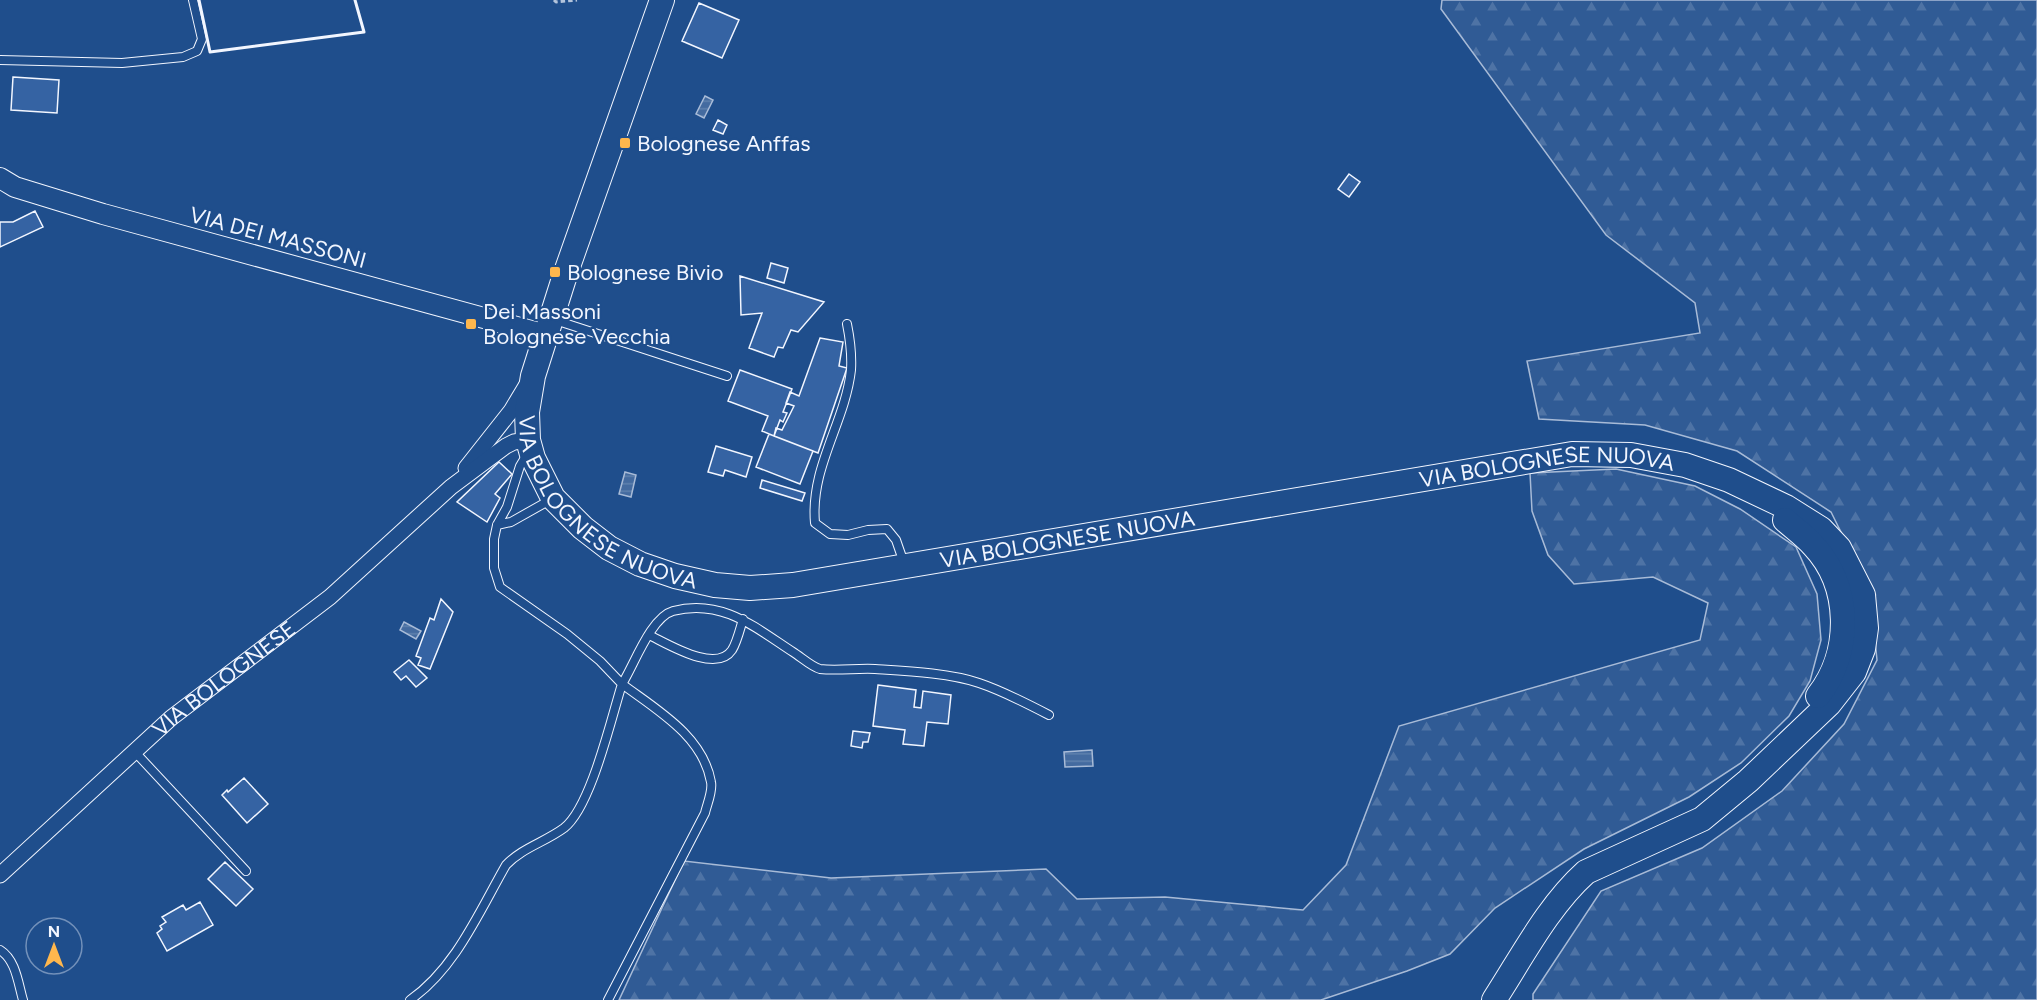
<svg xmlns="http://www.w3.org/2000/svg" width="2037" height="1000" font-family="Figtree,sans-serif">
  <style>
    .forest { fill: url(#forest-firs); stroke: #a8bbd7; stroke-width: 1.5 }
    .water { fill: url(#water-rules); stroke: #a8bbd7; stroke-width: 1.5 }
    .building { fill: #3563a3; stroke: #f2f6ff; stroke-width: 1.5 }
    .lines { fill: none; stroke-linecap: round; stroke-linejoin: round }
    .service-casing { stroke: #f2f6ff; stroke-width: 10 }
    .minor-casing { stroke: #f2f6ff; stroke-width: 17 }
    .tertiary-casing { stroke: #f2f6ff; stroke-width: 22 }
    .primary-casing { stroke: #f2f6ff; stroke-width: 26 }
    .path { stroke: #b3c4dc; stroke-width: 3; stroke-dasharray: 4.5 3; stroke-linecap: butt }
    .service { stroke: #1f4e8c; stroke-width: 8 }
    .minor { stroke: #1f4e8c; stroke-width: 15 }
    .tertiary { stroke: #1f4e8c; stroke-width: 20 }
    .primary { stroke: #1f4e8c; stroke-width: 24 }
    .wall { stroke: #f2f6ff; stroke-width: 3 }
    .poi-dot { fill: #ffb74d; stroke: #1f4e8c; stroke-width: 2 }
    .labels { text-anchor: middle; stroke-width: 4.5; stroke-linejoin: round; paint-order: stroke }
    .poi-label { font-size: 22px; fill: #f2f6ff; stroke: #1f4e8c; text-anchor: start }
    .street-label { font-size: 22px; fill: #f2f6ff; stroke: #1f4e8c }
  </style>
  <defs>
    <pattern id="forest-firs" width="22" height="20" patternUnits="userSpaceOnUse" patternTransform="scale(1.5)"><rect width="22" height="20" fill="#305b95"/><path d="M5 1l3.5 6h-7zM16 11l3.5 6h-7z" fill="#4e73a5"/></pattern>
    <pattern id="water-rules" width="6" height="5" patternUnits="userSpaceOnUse" patternTransform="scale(1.5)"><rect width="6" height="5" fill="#446ba0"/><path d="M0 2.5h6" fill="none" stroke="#5f81ae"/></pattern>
  </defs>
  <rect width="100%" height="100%" fill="#1f4e8c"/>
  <path class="forest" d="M1442 0H2037V1000H1533V994L1601 891 1702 848 1782 791 1844 724 1877 660 1870 591 1831 512 1737 451 1645 425 1539 419 1527 361 1700 333 1695 303 1606 235 1441 9Z
    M1616 469 1695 486 1740 509 1796 547 1817 594 1821 640 1810 681 1789 716 1741 763 1689 797 1584 849 1495 908 1450 954 1407 971 1321 1000H619L684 861 831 878 1046 869 1077 899 1165 897 1303 910 1346 865 1399 726 1700 640 1708 603 1653 577 1574 584 1548 555 1532 511 1530 473Z"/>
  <path class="water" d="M705 96 713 100 704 118 696 114Z
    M625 472 636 475 631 497 619 494Z
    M404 622 421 631 416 639 400 630Z
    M1092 750 1093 766 1065 767 1064 752Z"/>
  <path class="building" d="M699 3 739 20 722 58 682 41Z
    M13 77 59 80 57 113 11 110Z
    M718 120 727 125 723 134 713 130Z
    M1349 174 1360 182 1349 197 1338 189Z
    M35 211 43 227 0 247V222H13Z
    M771 263 788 268 784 283 767 278Z
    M740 276 824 302 798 332 791 330 783 348 778 347 774 357 749 348 762 313 741 315Z
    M820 338 843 342 839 366 847 368 818 453 774 436 776 428 782 430 794 406 786 403 790 392 799 396Z
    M740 370 792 389 783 412 787 413 783 422 780 420 774 436 762 431 768 416 728 401Z
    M769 434 813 451 800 484 756 467Z
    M716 446 752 457 746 477 725 470 723 476 708 472Z
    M499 462 512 474 495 494 500 498 487 522 457 502Z
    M762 480 805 493 802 501 760 488Z
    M441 599 453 612 430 669 418 665 421 658 416 656 430 618 434 620Z
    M409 660 427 678 416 687 406 676 401 680 394 672Z
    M878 685 916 690 914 707 921 708 923 691 951 695 948 724 927 722 924 746 903 744 905 730 873 726Z
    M853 731 870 733 868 742H863L862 748 851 746Z
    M244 778 268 804 247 823 222 795 227 790 228 792Z
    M225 862 253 889 236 906 208 879Z
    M200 902 213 925 167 951 157 933 162 929 160 926 166 922 162 917 183 905 186 910Z"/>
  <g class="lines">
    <defs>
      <path id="service" d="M0 60 122 63 183 57 197 51 202 39 193 0
        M555 320 727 376
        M847 324C850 339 852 354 851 370 845 423 810 467 815 523L830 534 848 535 868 530 887 529 896 540 904 563
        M497 525 511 522 550 500
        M649 635C668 644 716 674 732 650 737 642 740 629 743 619
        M135 752 246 871
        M0 950C16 960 18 983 23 1000
        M410 1000C455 969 479 912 506 865 522 848 545 842 564 828 591 807 611 719 622 684L600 661 567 634 500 587 494 568V539L497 525 507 507 520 466 526 456
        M608 1000 705 813C707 804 713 791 711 782 703 736 657 710 622 684 634 665 651 617 673 611 722 598 756 628 793 652 801 657 812 667 820 669 837 671 858 668 875 669 906 671 950 673 979 683 1003 691 1026 703 1049 715"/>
      <g id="minor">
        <path d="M466 468 511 411 526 386"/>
        <path id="s1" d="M0 875 171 718 330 597 451 487 506 446 514 442 528 440"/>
      </g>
      <path id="tertiary" d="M0 178 15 187 103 214 546 335"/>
      <g id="primary">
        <path id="s2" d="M662 0 565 275 533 376 527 412 528 440 533 458 553 498 583 528 609 548 640 564 675 576 715 585 750 588 793 585 1572 454 1631 455 1685 465 1729 480 1786 507 1821 529 1839 548 1863 595 1866 628 1863 649 1854 672 1829 704 1748 781 1702 819 1586 872C1548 906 1522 957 1494 1000"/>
        <path d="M1785 520C1794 528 1805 536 1813 545 1852 586 1852 653 1818 696"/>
      </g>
    </defs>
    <use href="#service" class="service-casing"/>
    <use href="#minor" class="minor-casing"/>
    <use href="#tertiary" class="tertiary-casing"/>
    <use href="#primary" class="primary-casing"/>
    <path class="path" d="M554 0 556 2 577 0"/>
    <use href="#service" class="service"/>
    <use href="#minor" class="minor"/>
    <use href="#tertiary" class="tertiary"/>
    <use href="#primary" class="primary"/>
    <path class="wall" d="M199 0 210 52 364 32 355 0"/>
  </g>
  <g class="poi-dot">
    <rect x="619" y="137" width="12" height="12" rx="3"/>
    <rect x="549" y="266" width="12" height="12" rx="3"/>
    <rect x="465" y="318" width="12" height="12" rx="3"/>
  </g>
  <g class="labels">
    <g class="poi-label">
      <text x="637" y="151">Bolognese Anffas</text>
      <text x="567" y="280">Bolognese Bivio</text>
      <text x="483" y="319">Dei Massoni<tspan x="483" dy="25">Bolognese Vecchia</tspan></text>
    </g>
    <g class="street-label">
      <text transform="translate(278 237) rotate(15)" y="8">VIA DEI MASSONI</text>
      <text dy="8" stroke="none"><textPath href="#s2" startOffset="1556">VIA BOLOGNESE NUOVA</textPath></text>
      <text dy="8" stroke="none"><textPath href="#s2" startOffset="566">VIA BOLOGNESE NUOVA</textPath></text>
      <text dy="8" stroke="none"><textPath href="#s2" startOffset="1070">VIA BOLOGNESE NUOVA</textPath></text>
      <text dy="8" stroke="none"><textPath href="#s1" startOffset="298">VIA BOLOGNESE</textPath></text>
    </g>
  </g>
  <g transform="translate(54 946)"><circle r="28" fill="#1f4e8c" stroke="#7391ba" stroke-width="1.5"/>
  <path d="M0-4.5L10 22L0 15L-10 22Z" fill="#ffb74d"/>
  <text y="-9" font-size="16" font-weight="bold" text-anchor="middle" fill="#f2f6ff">N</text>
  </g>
</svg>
